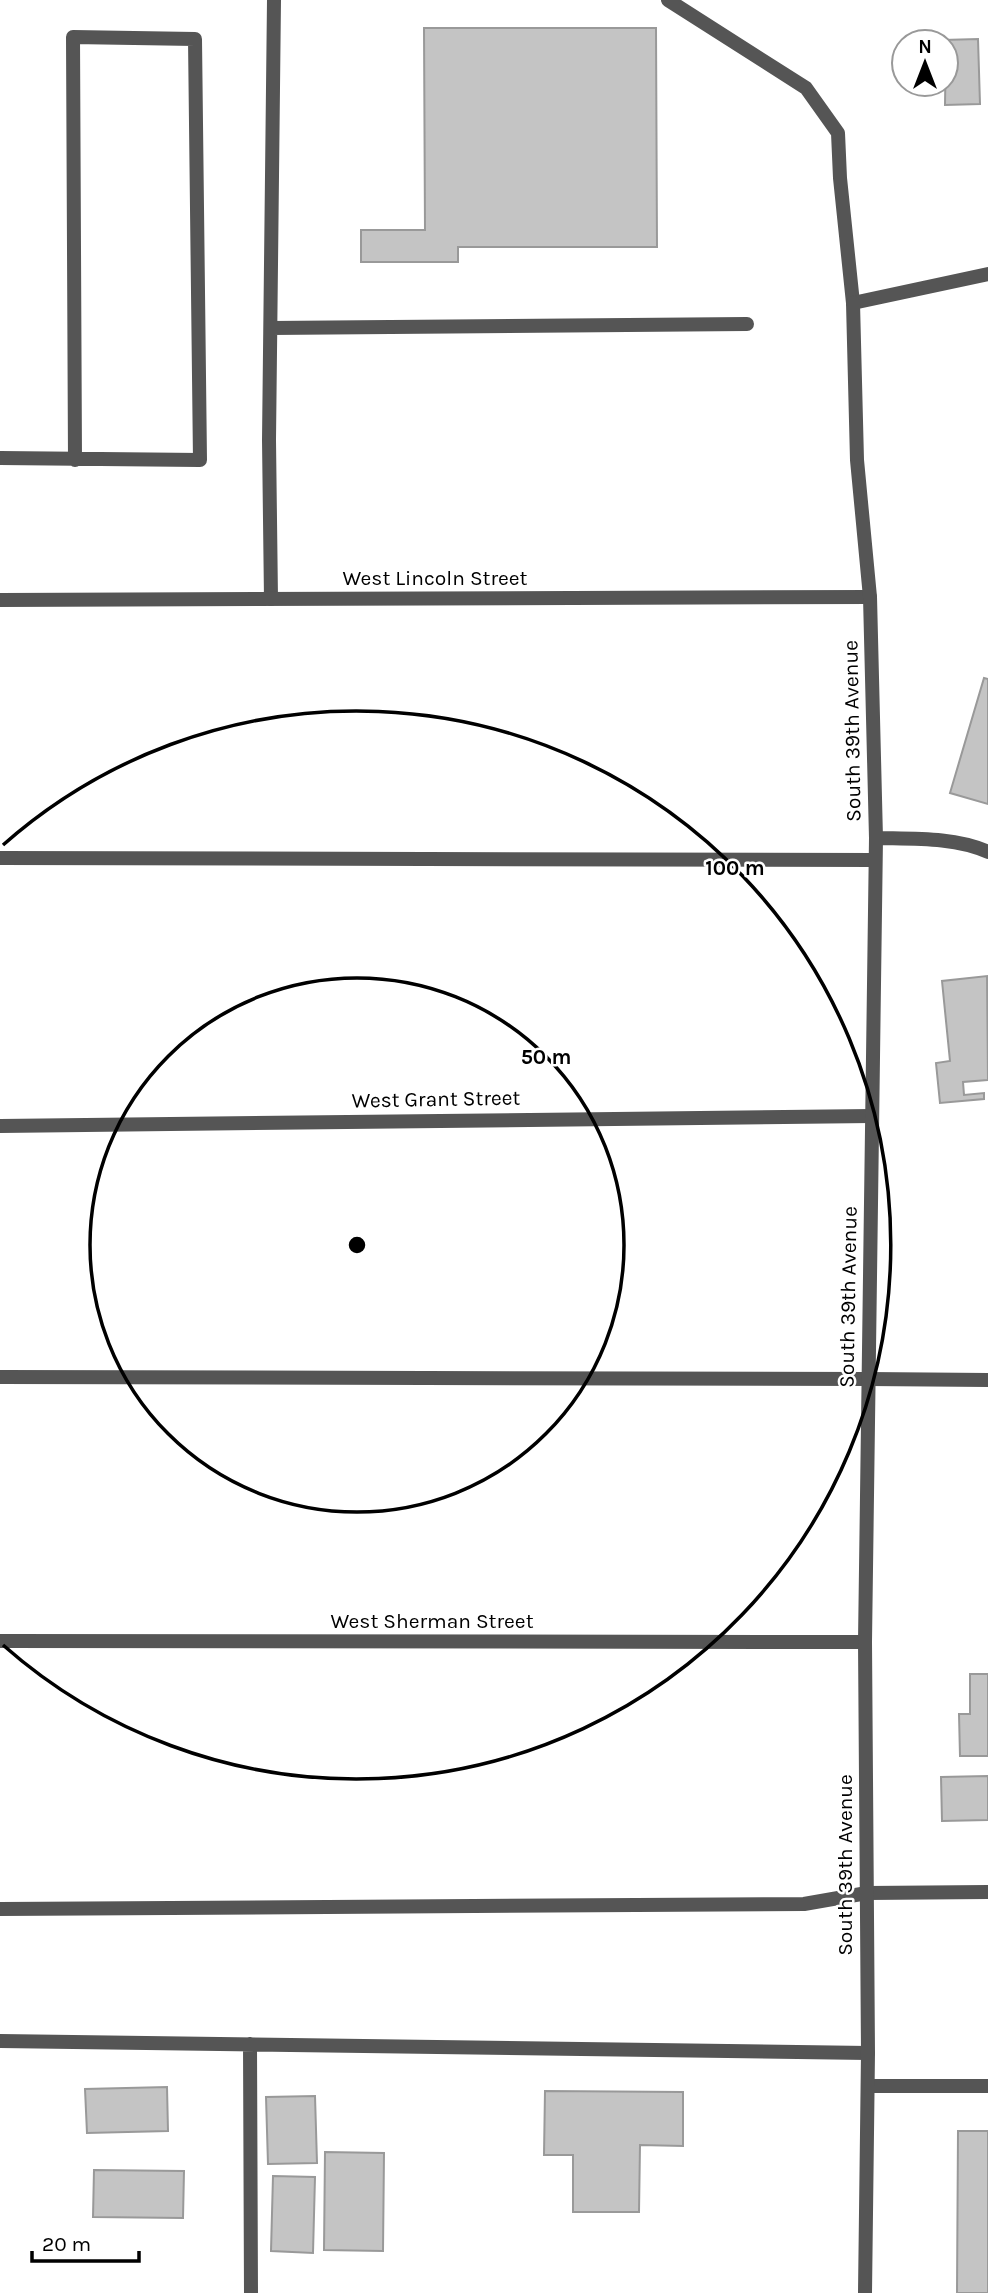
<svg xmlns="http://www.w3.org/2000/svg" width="988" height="2293" font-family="Karla,sans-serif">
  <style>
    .building { fill: #c4c4c4; stroke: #999; stroke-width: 2 }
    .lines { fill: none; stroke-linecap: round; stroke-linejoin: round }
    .service { stroke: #555; stroke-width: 14 }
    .minor { stroke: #555; stroke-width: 14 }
    .tertiary { stroke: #555; stroke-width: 14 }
    .ring { fill: none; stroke: #000; stroke-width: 3.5 }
    .labels { text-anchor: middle; stroke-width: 5; stroke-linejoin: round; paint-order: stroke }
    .street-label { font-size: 21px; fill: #000; stroke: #fff }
    .centre { fill: #000; stroke: #fff; stroke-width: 3.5 }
    .ring-label { font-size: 21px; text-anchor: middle; font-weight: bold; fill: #000; stroke: #fff; stroke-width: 5; stroke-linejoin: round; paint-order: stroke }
  </style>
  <rect width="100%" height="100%" fill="#fff"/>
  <path class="building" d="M424 28H656L657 247H458V262H361V230H425Z
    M978 39 980 104 945 105 946 42H943V40Z
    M984 678 988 679V804L950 793Z
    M987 976 988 1080 963 1082 964 1095 984 1093V1099L940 1103 936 1063 950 1061 942 981Z
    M970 1674H988V1756H960L959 1714H970Z
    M988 1776V1820L942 1821 941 1777Z
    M167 2087 168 2131 87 2133 85 2089Z
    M545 2091 683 2092V2146L640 2145 639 2212H573V2155H544Z
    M315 2096 317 2163 268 2164 266 2097Z
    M958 2131H988V2293H957Z
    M325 2152 384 2153 383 2251 324 2250Z
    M94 2170 184 2171 183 2218 93 2217Z
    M273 2176 315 2177 313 2253 271 2251Z"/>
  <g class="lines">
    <path class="service" d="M668 0 806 88 838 133 840 178 853 303
      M271 328 747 324
      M0 458 200 460 195 39 73 37 75 460
      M271 599 269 440 274 0
      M0 858 875 860
      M0 1377 868 1379
      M0 1909 804 1904 867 1893
      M0 2041 868 2053
      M250 2044 251 2293
      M868 2086H988"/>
    <path class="minor" d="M853 303 988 274
      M0 600 870 597
      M0 1126 872 1116
      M868 1379 988 1380
      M0 1641 865 1642
      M867 1893 988 1892"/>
    <path class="tertiary" d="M853 303 857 460 870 597 876 838 865 1642 868 2053 865 2293
      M876 838C912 839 955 837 988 852"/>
  </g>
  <g class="ring">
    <circle cx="357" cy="1245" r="267"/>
    <path d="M3 845A534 534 0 1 1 3 1645"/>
  </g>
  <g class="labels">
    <g class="street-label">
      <text x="435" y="585">West Lincoln Street</text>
      <text transform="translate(852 731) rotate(-91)" y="7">South 39th Avenue</text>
      <text transform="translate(436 1099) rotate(-1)" y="7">West Grant Street</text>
      <text transform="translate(848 1297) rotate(-89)" y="7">South 39th Avenue</text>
      <text x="432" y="1628">West Sherman Street</text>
      <text transform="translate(845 1865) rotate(-90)" y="7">South 39th Avenue</text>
    </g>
  </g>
  <circle cx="357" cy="1245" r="10" class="centre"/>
  <g class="ring-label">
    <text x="735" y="875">100 m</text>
    <text x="546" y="1064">50 m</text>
  </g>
  <g transform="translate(925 63)"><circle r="33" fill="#ffffff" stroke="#999999" stroke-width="2"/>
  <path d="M0-5L12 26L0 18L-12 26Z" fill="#000000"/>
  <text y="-10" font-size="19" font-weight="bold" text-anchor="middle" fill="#000000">N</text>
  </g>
  <path d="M32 2251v10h107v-10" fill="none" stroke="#000000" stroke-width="3.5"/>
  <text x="42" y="2251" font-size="21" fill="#000000" stroke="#ffffff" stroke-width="5" paint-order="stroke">20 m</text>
</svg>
